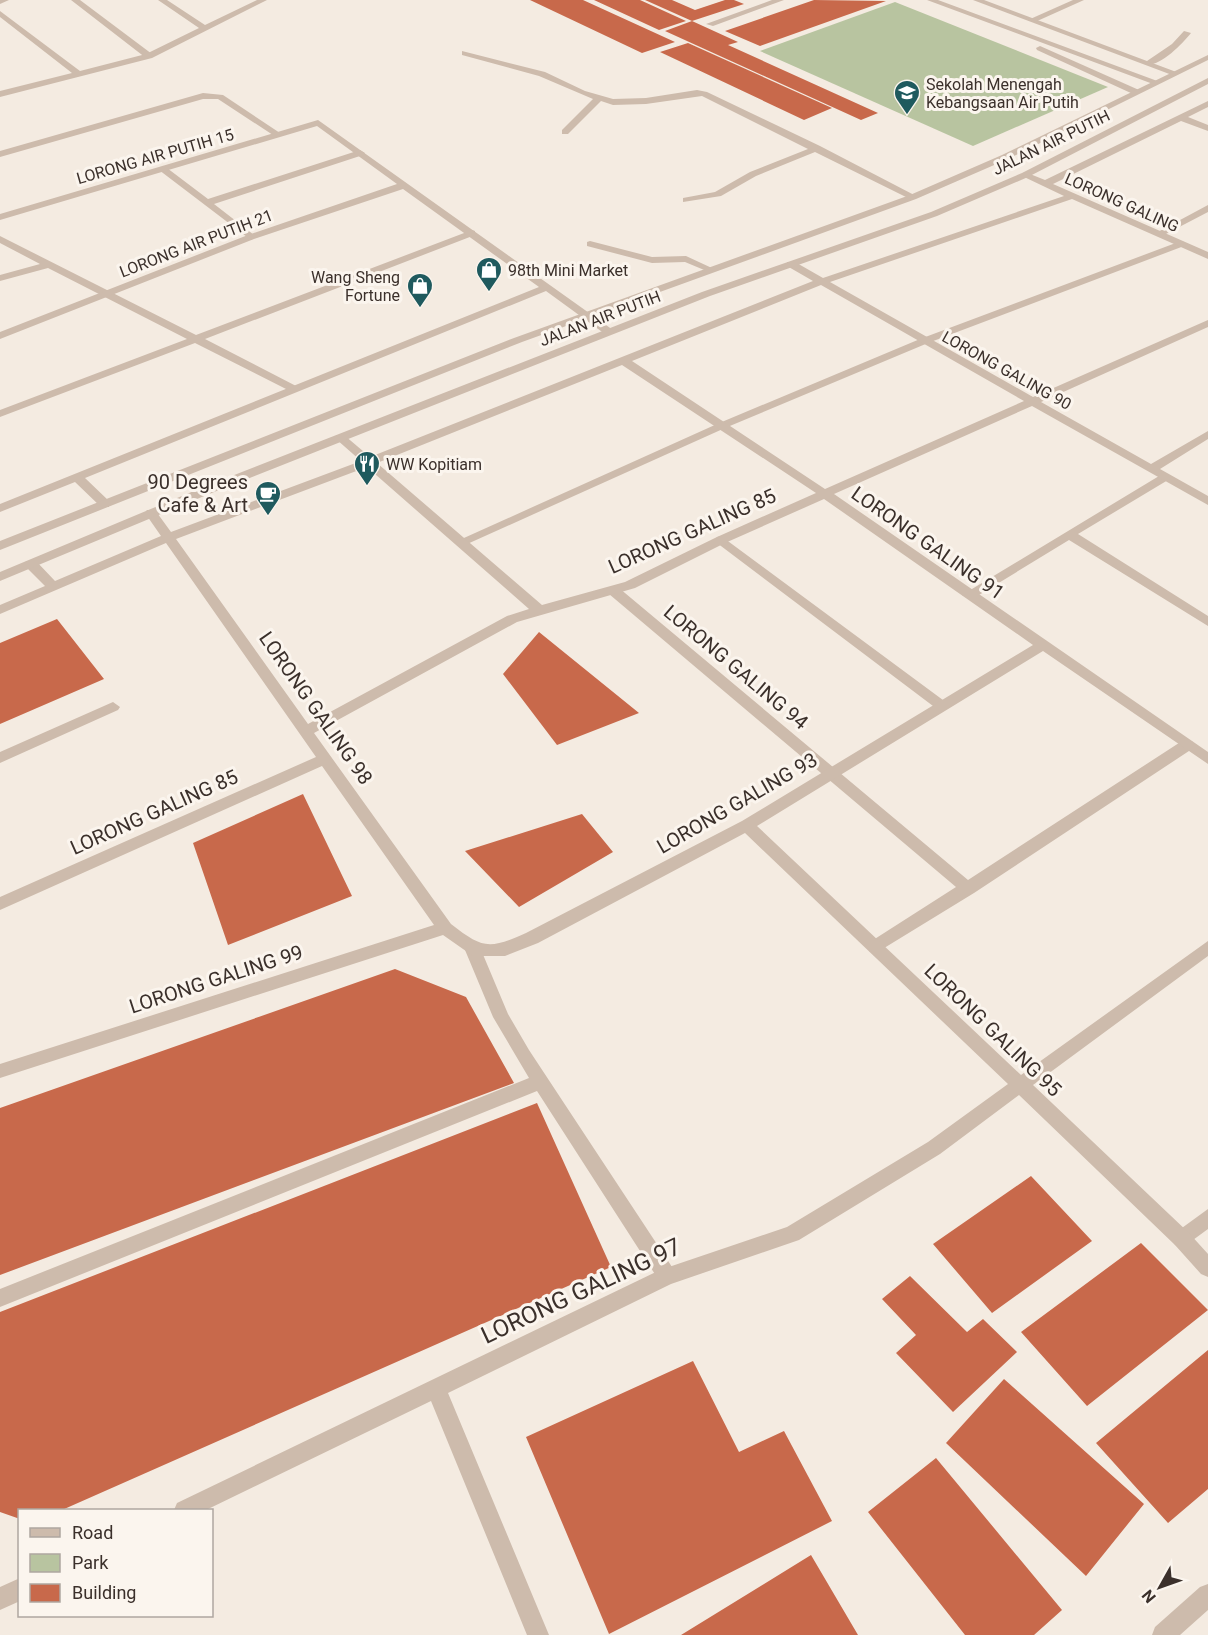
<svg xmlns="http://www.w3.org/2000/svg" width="1208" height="1635" font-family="Roboto,sans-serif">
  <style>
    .green { fill: #b8c4a0 }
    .building { fill: #c8694b }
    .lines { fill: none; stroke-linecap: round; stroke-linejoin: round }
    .service { fill: #cdbbac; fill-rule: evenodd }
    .minor { fill: #cdbbac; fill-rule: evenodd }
    .tertiary { fill: #cdbbac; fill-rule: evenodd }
    .labels { text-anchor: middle; stroke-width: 6; stroke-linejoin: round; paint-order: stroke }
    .far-poi-label { font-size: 16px; fill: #3b302b; stroke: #fbf5ee; text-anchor: start }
    .far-street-label { font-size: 16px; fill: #3b302b; stroke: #fbf5ee }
    .poi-label { font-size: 20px; fill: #3b302b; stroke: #fbf5ee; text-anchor: end }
    .street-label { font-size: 20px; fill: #3b302b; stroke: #fbf5ee }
    .near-street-label { font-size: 24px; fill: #3b302b; stroke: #fbf5ee }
  </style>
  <rect width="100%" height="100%" fill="#f4ebe1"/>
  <path class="green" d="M895 2 1108 87 973 146 760 51Z"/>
  <path class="building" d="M530 0H583L675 42 642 53Z
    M594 0H640L686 21 659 30Z
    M645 0H672L695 10 725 0H734L744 4 692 21Z
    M814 0 886 1 760 46 725 31Z
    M692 21 738 42 728 45 878 113 861 120 665 31Z
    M688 43 832 108 804 120 660 52Z
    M57 619 104 679 0 724V643Z
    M539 632 639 713 557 745 503 674Z
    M303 794 352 896 228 945 193 843Z
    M582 814 613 852 519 907 465 851Z
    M395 969 466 997 514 1083 0 1275V1108Z
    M537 1103 611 1267 62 1510H20V1519L0 1512V1312Z
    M1031 1176 1092 1241 992 1313 933 1244Z
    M1141 1243 1208 1310 1087 1406 1021 1332Z
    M910 1276 967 1332 983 1319 1017 1352 953 1412 896 1353 916 1335 882 1299Z
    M1208 1350V1489L1168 1523 1096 1443Z
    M693 1361 739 1452 784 1431 832 1521 609 1634 526 1437Z
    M1004 1379 1144 1504 1086 1576 946 1443Z
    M936 1458 1062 1610 1034 1635H965L868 1512Z
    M811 1555 858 1635H681Z"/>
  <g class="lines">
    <path class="service" d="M0 0H9L0 4Z
      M71 0H80L152 54V58H146Z
      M772 0H784L713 26 706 24Z
      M927 0H938L1160 82 1153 84Z
      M1073 0H1084L1035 22 1028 20Z
      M1184 31 1191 33C1182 44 1162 65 1147 65V61L1172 44Z
      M1040 46 1139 90 1140 92 1133 94 1037 50 1036 48Z
      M462 51 545 72 585 91 613 99 646 98 697 90 707 92 820 146 918 197 910 199 815 152 756 176 721 196 683 202V198L715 192 750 172 808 149 702 96 646 104 613 105 601 101 568 134H562V130L593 99 539 76 462 55Z
      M203 93 223 95 283 135 276 137 218 99H203L0 157V151Z
      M360 150 365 153 363 155 214 204 254 235 256 237 251 240 159 170 167 168 208 199Z
      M1208 205V212L1162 236 1154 234Z
      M472 230 475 231V235L205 339 298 387V391H290L195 343 0 417V410L187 339 48 268 0 281V275L40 264 0 243V236L196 335Z
      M590 241 652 257 686 256 714 269 709 272 685 262 652 263 587 246V242Z
      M1181 241 1184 242V246L928 343 725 428 465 545 461 546 455 542 717 424 920 339Z
      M1164 473 1170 477 1168 480 1078 534 1208 616V626L1069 540 974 598 969 599 962 595Z
      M721 536 947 703 949 706 947 709H937L717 543 715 540 717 537Z
      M614 587 619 588 968 880 1182 741H1192L1194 745 1192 749 974 893 876 953 870 952 868 947 870 942 956 887 609 594 608 591 609 588Z
      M113 702 120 707 118 710 0 763V752Z
      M473 944 479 945 508 1014 529 1050 674 1270 677 1276 674 1282 667 1285 660 1282 537 1091 0 1307V1289L529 1078 493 1017 465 950 467 945Z
      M1208 1209V1229L1182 1248 1175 1245 1173 1239 1175 1233Z"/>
    <path class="minor" d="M158 0H167L205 25 257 0H267L152 58 0 97V91L72 73 0 17V11L80 71 146 54 199 28Z
      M973 0H984L1179 73 1172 75Z
      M1208 101V107L1188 117 1208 125V131L1181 121 1053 184 1208 252V259L1072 199 830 282 1033 397 1208 320V327L1041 402 1151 464 1208 431V439L1160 469 1208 496V505L1032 406 834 494 1208 752V764L1043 651 757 826 1021 1075 1208 941V956L1033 1085 1189 1233 1208 1254V1277L1201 1274 1175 1245 1019 1095 940 1154 799 1240 671 1284 448 1393 549 1635H527L431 1401 206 1510H174L177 1503 660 1270 787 1227 928 1142 1008 1084 745 833 538 943 505 956H473L443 935 0 1078V1064L434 925 322 766 0 910V897L316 757 166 543 0 614V605L45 586 26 567 25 564 26 561H36L55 581 161 536 145 513 147 510H155L171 532 361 461 336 439V435H344L370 457 813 281 787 266V262H795L823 278 1064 196 1020 175 1025 172 1045 180ZM821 285 1024 401 825 489 632 361ZM622 365 816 493 717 537 625 582 542 605 377 463ZM367 467 529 609 507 616 308 724 176 539ZM824 499 1033 645 742 821 526 933C488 950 482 948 451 924L314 733 517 622 635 588 725 543Z
      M318 120 613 330V334H605L546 291 85 478 109 501V507H101L75 482 0 512V504L539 287 403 189 254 239 0 339V332L248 235 397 184 317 126 0 220V214Z
      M20 1578V1601L0 1610V1587Z
      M1208 1584V1610L1180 1635H1152L1155 1627 1200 1587Z"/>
    <path class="tertiary" d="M1208 55V60L1008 159 916 199 522 342 0 550V541L514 338 910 195 1002 155Z
      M1208 78V84L1028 177 937 216 710 296 209 494 0 581V572L201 488 702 292 931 212 1022 173Z"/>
  </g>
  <defs>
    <symbol id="school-pin" viewBox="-11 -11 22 30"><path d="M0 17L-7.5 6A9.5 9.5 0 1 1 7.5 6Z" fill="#1f5a5e" stroke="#fbf5ee"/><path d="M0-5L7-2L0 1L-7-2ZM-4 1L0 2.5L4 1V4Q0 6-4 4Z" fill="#fff"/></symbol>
    <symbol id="shop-pin" viewBox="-11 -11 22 30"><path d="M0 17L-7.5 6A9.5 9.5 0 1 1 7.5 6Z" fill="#1f5a5e" stroke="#fbf5ee"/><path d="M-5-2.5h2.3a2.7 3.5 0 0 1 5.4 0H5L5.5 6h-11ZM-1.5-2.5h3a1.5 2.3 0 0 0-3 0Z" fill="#fff"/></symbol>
    <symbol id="restaurant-pin" viewBox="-11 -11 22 30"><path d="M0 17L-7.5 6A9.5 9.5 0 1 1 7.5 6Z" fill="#1f5a5e" stroke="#fbf5ee"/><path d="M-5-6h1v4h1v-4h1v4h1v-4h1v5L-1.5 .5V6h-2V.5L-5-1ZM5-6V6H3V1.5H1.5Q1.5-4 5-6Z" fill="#fff"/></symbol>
    <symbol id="cafe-pin" viewBox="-11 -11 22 30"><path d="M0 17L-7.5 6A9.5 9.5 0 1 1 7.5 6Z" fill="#1f5a5e" stroke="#fbf5ee"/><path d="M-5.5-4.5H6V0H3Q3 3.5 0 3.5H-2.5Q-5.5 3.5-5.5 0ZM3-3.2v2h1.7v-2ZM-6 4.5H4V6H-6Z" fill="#fff"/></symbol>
  </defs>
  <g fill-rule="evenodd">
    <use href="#school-pin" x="892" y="78" width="30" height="40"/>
    <use href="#shop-pin" x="474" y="255" width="30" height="40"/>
    <use href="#shop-pin" x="405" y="271" width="30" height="40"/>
    <use href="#restaurant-pin" x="352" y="449" width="30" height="40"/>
    <use href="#cafe-pin" x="253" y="479" width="30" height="40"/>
  </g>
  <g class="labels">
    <g class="far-poi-label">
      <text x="926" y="90">Sekolah Menengah<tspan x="926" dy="18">Kebangsaan Air Putih</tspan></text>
      <text x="508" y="276">98th Mini Market</text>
      <text x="400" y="283" text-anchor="end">Wang Sheng<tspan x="400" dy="18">Fortune</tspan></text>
      <text x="386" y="470">WW Kopitiam</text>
    </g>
    <g class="far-street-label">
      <text transform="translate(1051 142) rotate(-26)" y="6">JALAN AIR PUTIH</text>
      <text transform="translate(155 156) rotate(-16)" y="6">LORONG AIR PUTIH 15</text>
      <text transform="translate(1122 202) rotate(24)" y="6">LORONG GALING</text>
      <text transform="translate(196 243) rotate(-21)" y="6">LORONG AIR PUTIH 21</text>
      <text transform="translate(600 318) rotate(-21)" y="6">JALAN AIR PUTIH</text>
      <text transform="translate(1007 370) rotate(29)" y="6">LORONG GALING 90</text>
    </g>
    <g class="poi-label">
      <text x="248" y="489">90 Degrees<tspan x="248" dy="23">Cafe &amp; Art</tspan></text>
    </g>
    <g class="street-label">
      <text transform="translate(692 531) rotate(-24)" y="7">LORONG GALING 85</text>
      <text transform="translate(928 543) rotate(35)" y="7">LORONG GALING 91</text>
      <text transform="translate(736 667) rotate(40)" y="7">LORONG GALING 94</text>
      <text transform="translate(316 708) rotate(55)" y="7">LORONG GALING 98</text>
      <text transform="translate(737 803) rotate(-30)" y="7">LORONG GALING 93</text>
      <text transform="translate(154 812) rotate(-24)" y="7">LORONG GALING 85</text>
      <text transform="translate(216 979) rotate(-18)" y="7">LORONG GALING 99</text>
      <text transform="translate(993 1030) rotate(44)" y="7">LORONG GALING 95</text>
    </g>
    <g class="near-street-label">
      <text transform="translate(581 1291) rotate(-25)" y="8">LORONG GALING 97</text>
    </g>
  </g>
  <rect x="18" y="1509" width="195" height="108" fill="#fbf5ee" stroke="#aea6a0" stroke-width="1.5"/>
  <rect x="30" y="1528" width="30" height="9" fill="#cdbbac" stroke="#aea6a0" stroke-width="1.5"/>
  <text x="72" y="1539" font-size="18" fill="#3b302b">Road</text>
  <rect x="30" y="1554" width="30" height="18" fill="#b8c4a0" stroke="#aea6a0" stroke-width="1.5"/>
  <text x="72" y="1569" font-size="18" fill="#3b302b">Park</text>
  <rect x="30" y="1584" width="30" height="18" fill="#c8694b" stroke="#aea6a0" stroke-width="1.5"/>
  <text x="72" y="1599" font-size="18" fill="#3b302b">Building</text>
  <g transform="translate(1160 1587) rotate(230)" stroke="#fbf5ee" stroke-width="4.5" paint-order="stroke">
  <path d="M0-4.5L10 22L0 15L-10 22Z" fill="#3b302b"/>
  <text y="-9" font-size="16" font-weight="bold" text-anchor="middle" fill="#3b302b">N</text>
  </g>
</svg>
